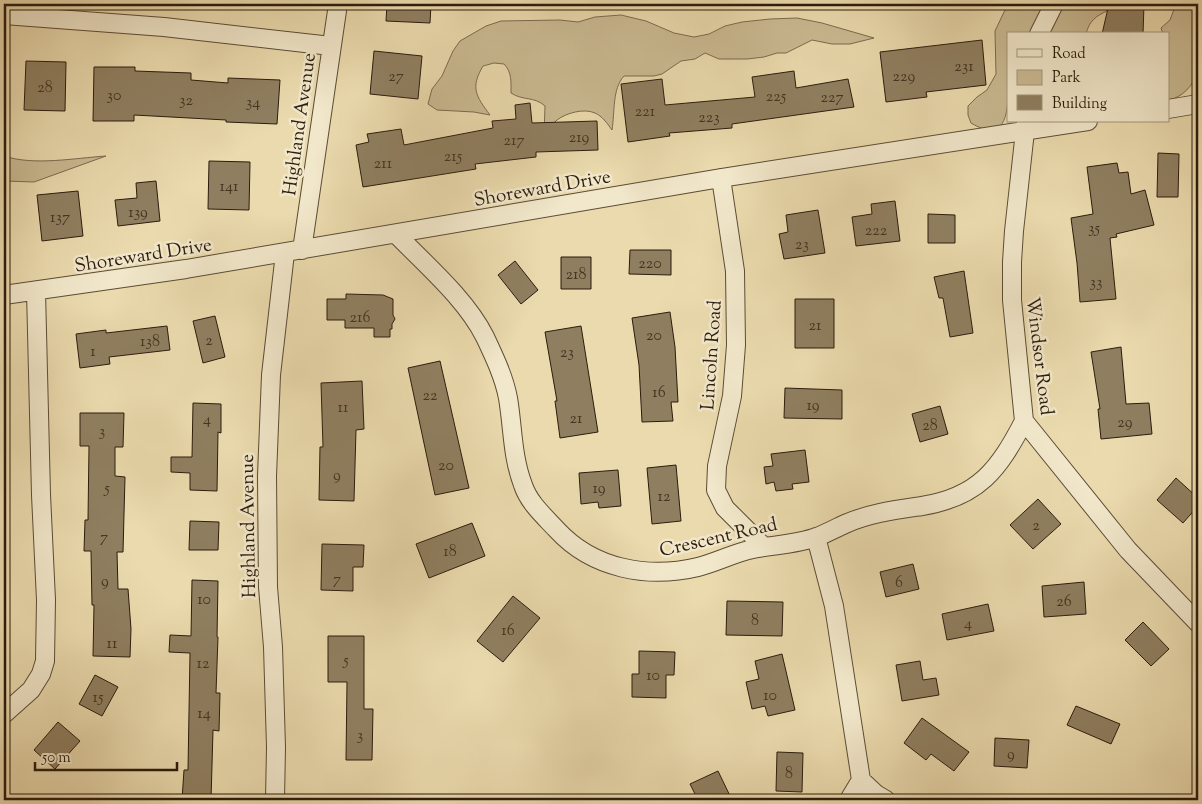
<svg xmlns="http://www.w3.org/2000/svg" width="1202" height="804" font-family="'Sorts Mill Goudy',serif">
  <style>
    .green { fill: #caba92; stroke: #7b6b50 }
    .building { fill: #8f7f60; stroke: #2c1c0d }
    .lines { fill: none; stroke-linecap: round; stroke-linejoin: round }
    .street-casing { stroke: #5c4c35; stroke-width: 20 }
    .street { stroke: #f1e7ca; stroke-width: 18 }
    .labels { text-anchor: middle; stroke-width: 5; stroke-linejoin: round; paint-order: stroke }
    .number-label { font-size: 16px; fill: #453522 }
    .street-label { font-size: 19px; fill: #2c1c0d; stroke: #f1e7ca }
  </style>
  <rect width="100%" height="100%" fill="#eadaad"/>
  <filter id="stains"><feTurbulence type="fractalNoise" baseFrequency=".004" numOctaves="4"/><feColorMatrix values="0 0 0 0 .2 0 0 0 0 .09 0 0 0 0 .02 0 0 0 .5 -.17"/></filter>
  <radialGradient id="worn" r=".72"><stop offset=".6" stop-color="#630" stop-opacity="0"/><stop offset="1" stop-color="#630" stop-opacity=".3"/></radialGradient>
  <path class="green" d="M1010 4H1100L1107 11C1096 16 1089 21 1086 34H1008C1008 48 1008 63 1008 77 1008 103 1011 147 971 123L968 115V106L977 97 987 90 996 74 995 31 1004 12Z
    M1176 4H1198C1198 17 1195 30 1196 43 1196 52 1201 62 1198 71 1194 85 1182 98 1168 100V34H1163L1161 28 1170 20Z
    M621 15 646 21 674 33 694 37 709 34 725 26 742 22 770 19 797 18 822 23 874 38 850 44H832L812 40 786 53H777L764 57 747 59H719L705 53 695 59 681 61 662 74 654 76H624C612 89 615 112 612 130 607 123 602 116 595 113 584 108 566 113 557 120 552 124 548 130 544 135L545 106C534 96 523 101 511 93 511 82 512 72 504 64L494 63 483 66C470 88 476 96 490 115L474 112 437 110 428 104 432 89 442 76 453 51 460 41 486 26 501 21 560 20 578 22 595 17Z
    M4 156C34 166 75 158 106 156L34 182 4 181Z"/>
  <path class="building" d="M387 4H431L430 23 386 21Z
    M1109 4H1144L1143 34H1102Z
    M982 40 986 85 926 92 927 97 886 102 880 52Z
    M374 51 422 56 418 99 370 94Z
    M26 61 66 62 65 111 24 110Z
    M94 67H135V71L191 73V80L228 83V78L280 80 277 124 226 122V120L134 115V121H93Z
    M794 71 796 88 848 79 854 107 732 124V128L669 133 670 136 628 142 621 84 662 79 665 105 755 97 752 77Z
    M530 103 532 123 597 121 598 150 536 152V157L475 164 476 169 363 187 356 145 369 142 367 134 401 129 404 145 493 128 492 121 516 119 515 105Z
    M1158 153 1179 154 1178 197H1157Z
    M209 161 250 162 249 210 208 209Z
    M1117 163 1119 173 1128 172 1131 194 1145 190 1154 225 1116 234 1117 237 1110 238 1116 299 1080 302 1077 263 1071 218 1093 214 1087 167Z
    M156 181 160 221 118 226 115 200 137 198 136 183Z
    M78 191 83 236 42 241 37 195Z
    M895 201 900 241 856 246 852 217 872 214 871 204Z
    M818 210 825 253 784 259 779 234 788 232 786 215Z
    M928 214 955 215V243H928Z
    M630 250H671V275L629 274Z
    M561 257H591V289H561Z
    M515 261 538 290 521 304 498 275Z
    M964 271 973 333 950 337 943 298H939L934 277Z
    M346 294 383 295 393 299V315L395 319 392 324V329H390V337H374V328H345V320H327V299H346Z
    M795 299H834V348H795Z
    M670 312 675 347 678 402H671L673 421 642 422 639 365 632 318Z
    M215 316 225 357 203 363 193 321Z
    M167 326 170 350 109 357 110 364 80 368 76 334 106 330V333Z
    M581 326 598 432 560 438 555 401H557L545 332Z
    M1121 347 1126 404 1149 403 1152 434 1101 439 1098 409H1100L1091 352Z
    M440 361 469 488 435 495 408 368Z
    M362 381 364 429 356 430 354 501 319 500 320 447H323L321 383Z
    M785 388 842 390V419L784 418Z
    M193 403 221 404V433L218 432 217 491 190 490V473L171 472V457H192Z
    M940 406 948 434 920 442 912 414Z
    M80 413H124L123 447H115V476L125 477 123 552H117L118 589H128L131 629 130 657 93 656 94 605H92L91 551H84L85 520H88L89 446H80Z
    M805 450 809 482 792 484 793 489 776 491 774 482 766 484 764 467 773 466 771 454Z
    M676 465 681 521 652 524 647 468Z
    M618 470 621 506 599 508 598 502 581 504 579 473Z
    M1176 478 1198 498V506L1183 523 1157 500Z
    M1038 499 1061 524 1033 549 1010 525Z
    M190 521 219 522 218 550H189Z
    M472 523 485 556 429 578 416 544Z
    M322 544 364 545 363 567H353V591L321 590Z
    M913 564 919 589 886 597 880 572Z
    M192 580 218 581 217 637H218L216 693H220L219 731 213 730 211 800H182L184 770H188L190 653 169 652 170 635 191 636Z
    M1084 582 1086 614 1044 617 1042 586Z
    M513 596 540 618 503 662 477 641Z
    M727 601 783 602 782 636 726 635Z
    M988 604 994 631 947 640 942 614Z
    M1143 622 1169 649 1151 666 1125 640Z
    M328 636H364V709H373L372 760H346L347 682H328Z
    M639 651 675 652 674 675H666V698L632 697V674H639Z
    M782 654 795 710 768 716 765 706 752 709 746 682 759 679 755 661Z
    M920 661 923 680 936 678 939 695 902 701 896 665Z
    M95 675 118 687 102 716 79 704Z
    M1076 706 1120 724 1111 744 1067 725Z
    M922 718 969 752 954 771 931 754 926 760 904 743Z
    M58 722 80 741 55 769 34 750Z
    M995 738 1029 740 1027 768 994 766Z
    M777 752 803 753 802 792 776 791Z
    M718 771 732 800H698L690 784Z"/>
  <g class="lines">
    <defs>
      <path id="street" d="M4 15 164 27 331 46
        M1039 34 1054 4
        M1168 109 1198 104
        M1026 122 1014 231 1012 262V300L1024 421 1128 550 1198 623
        M721 178 735 271 736 345 732 396 717 466 716 490 725 508 764 547
        M396 234C426 265 466 299 485 337 494 356 504 377 508 398 513 428 512 456 523 485 529 503 544 516 557 530 593 569 648 579 698 567 717 562 734 553 753 549 774 545 797 544 817 537 827 533 836 528 845 524 870 513 895 510 922 506 979 497 999 469 1024 421
        M302 250 338 4
        M4 295 186 269 721 178 1088 121
        M816 537 834 606 861 780 876 794 886 800
        M4 714 31 690 41 674 45 661 46 600 41 495 36 291
        M275 800 276 747 273 647 268 587 267 476 271 375 285 253
        M849 800 861 780"/>
    </defs>
    <use href="#street" class="street-casing"/>
    <use href="#street" class="street"/>
  </g>
  <g class="labels">
    <g class="number-label">
      <text x="964" y="71">231</text>
      <text x="396" y="81">27</text>
      <text x="904" y="81">229</text>
      <text x="45" y="92">28</text>
      <text x="114" y="100">30</text>
      <text x="776" y="101">225</text>
      <text x="832" y="102">227</text>
      <text x="186" y="105">32</text>
      <text x="253" y="107">34</text>
      <text x="645" y="116">221</text>
      <text x="709" y="122">223</text>
      <text x="579" y="142">219</text>
      <text x="514" y="145">217</text>
      <text x="453" y="161">215</text>
      <text x="383" y="168">211</text>
      <text x="229" y="191">141</text>
      <text x="138" y="217">139</text>
      <text x="60" y="222">137</text>
      <text x="1094" y="233">35</text>
      <text x="876" y="235">222</text>
      <text x="802" y="249">23</text>
      <text x="650" y="268">220</text>
      <text x="576" y="279">218</text>
      <text x="1096" y="287">33</text>
      <text x="360" y="322">216</text>
      <text x="815" y="330">21</text>
      <text x="654" y="340">20</text>
      <text x="209" y="345">2</text>
      <text x="150" y="346">138</text>
      <text x="93" y="356">1</text>
      <text x="567" y="357">23</text>
      <text x="659" y="397">16</text>
      <text x="430" y="400">22</text>
      <text x="813" y="410">19</text>
      <text x="343" y="412">11</text>
      <text x="576" y="423">21</text>
      <text x="207" y="424">4</text>
      <text x="1125" y="427">29</text>
      <text x="930" y="430">28</text>
      <text x="102" y="436">3</text>
      <text x="446" y="470">20</text>
      <text x="337" y="480">9</text>
      <text x="107" y="493">5</text>
      <text x="599" y="493">19</text>
      <text x="664" y="501">12</text>
      <text x="1036" y="530">2</text>
      <text x="104" y="542">7</text>
      <text x="450" y="556">18</text>
      <text x="337" y="584">7</text>
      <text x="105" y="586">9</text>
      <text x="899" y="587">6</text>
      <text x="204" y="604">10</text>
      <text x="1064" y="606">26</text>
      <text x="755" y="625">8</text>
      <text x="968" y="628">4</text>
      <text x="508" y="635">16</text>
      <text x="112" y="648">11</text>
      <text x="346" y="665">5</text>
      <text x="203" y="668">12</text>
      <text x="653" y="680">10</text>
      <text x="770" y="700">10</text>
      <text x="98" y="702">15</text>
      <text x="204" y="718">14</text>
      <text x="360" y="740">3</text>
      <text x="1011" y="759">9</text>
      <text x="789" y="778">8</text>
    </g>
    <g class="street-label">
      <text transform="translate(298 124) rotate(-82)" y="7">Highland Avenue</text>
      <text transform="translate(542 187) rotate(-10)" y="7">Shoreward Drive</text>
      <text transform="translate(143 254) rotate(-9)" y="7">Shoreward Drive</text>
      <text transform="translate(710 355) rotate(-86)" y="7">Lincoln Road</text>
      <text transform="translate(1041 356) rotate(83)" y="7">Windsor Road</text>
      <text transform="translate(247 526) rotate(-91)" y="7">Highland Avenue</text>
      <text transform="translate(718 536) rotate(-13)" y="7">Crescent Road</text>
    </g>
  </g>
  <rect width="1202" height="804" fill="none" stroke="#eadaad" stroke-width="20"/>
  <rect x="5" y="5" width="1192" height="794" fill="none" stroke="#2c1c0d" stroke-width="2.5"/>
  <rect x="10" y="10" width="1182" height="784" fill="none" stroke="#2c1c0d"/>
  <rect x="1007" y="32" width="162" height="90" fill="#f1e7ca" stroke="#a2967e"/>
  <rect x="1017" y="49" width="25" height="8" fill="#f1e7ca" stroke="#a2967e"/>
  <text x="1052" y="58" font-size="15" fill="#2c1c0d">Road</text>
  <rect x="1017" y="70" width="25" height="15" fill="#caba92" stroke="#a2967e"/>
  <text x="1052" y="82" font-size="15" fill="#2c1c0d">Park</text>
  <rect x="1017" y="95" width="25" height="15" fill="#8f7f60" stroke="#a2967e"/>
  <text x="1052" y="108" font-size="15" fill="#2c1c0d">Building</text>
  <path d="M35 762v8h142v-8" fill="none" stroke="#2c1c0d" stroke-width="2.5"/>
  <text x="42" y="762" font-size="15" fill="#2c1c0d" stroke="#f1e7ca" stroke-width="4" paint-order="stroke">50 m</text>
  <rect width="100%" height="100%" filter="url(#stains)"/>
  <rect width="100%" height="100%" fill="url(#worn)"/>
</svg>
